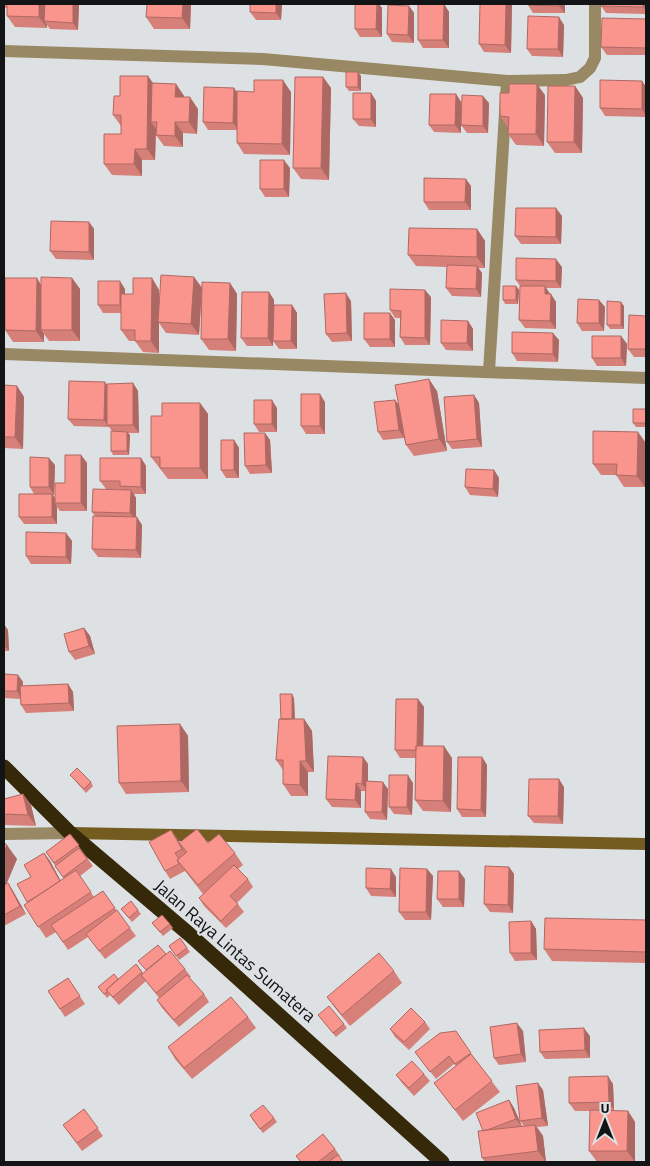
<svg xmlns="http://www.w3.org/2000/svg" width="650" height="1166" font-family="'Titillium Web',sans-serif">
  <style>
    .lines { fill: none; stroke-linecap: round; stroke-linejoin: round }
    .street { stroke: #988863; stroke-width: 12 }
    .secondary { stroke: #745c20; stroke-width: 12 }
    .highway { stroke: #36290a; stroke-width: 15 }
    .wall { fill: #d68079 }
    .shaded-wall { fill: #ae6863 }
    .building { fill: #f9958d; stroke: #ae6863 }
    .labels { text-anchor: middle; stroke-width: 4; stroke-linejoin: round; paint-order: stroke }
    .street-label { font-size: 18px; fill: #131415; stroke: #dee1e4 }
  </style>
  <rect width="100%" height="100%" fill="#dee1e4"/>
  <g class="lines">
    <path class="street" d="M4 51 263 59 507 81 566 80 580 77 590 68 595 58V4
      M4 354 646 378
      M489 371 507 81
      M4 834 70 833"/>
    <path class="secondary" d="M70 833 646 844"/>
    <path class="highway" d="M4 767 70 833 189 934 442 1162"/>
  </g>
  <path class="wall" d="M4 4H79L78 30 50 29 47 25V28L15 27 7 16V8H4Z
    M147 4H191L190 29H154L146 17Z
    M250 4H282L281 20H256L250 12Z
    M355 4H379L382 8V37H360L355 29Z
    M444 4 449 12V48H423L418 40Z
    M480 4H512L511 53 484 52 479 44Z
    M565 4V13H533L528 5Z
    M646 4V14L606 13 601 6Z
    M409 6 414 13V43L392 42 387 34Z
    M646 19V55H607L601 47Z
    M564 25 563 57 532 56 527 49Z
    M358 72 361 76V91H349L346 87Z
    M148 76 153 83 176 84 184 96V97L198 109 197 134 183 133V147L164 146 156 135V129L155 160H142V176L112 175 104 164 121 134V126L113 115 120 96Z
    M323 77 331 88 329 180 301 179 293 168Z
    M642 81 646 87V117L605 116 600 108Z
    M575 86 583 98 582 153H555L547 142Z
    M291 92 290 155 244 154 237 143V130H208L203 122 237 93Z
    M371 93 376 101V127L359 126 353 119Z
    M456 94 461 102V133L434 132 429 125Z
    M545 95 544 146 516 145 508 134V128L500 116Z
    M489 103 488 133H467L461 125Z
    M290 168 289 197H265L260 189Z
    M471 186V210H429L424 202Z
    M562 216 561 244H521L515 236Z
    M89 222 94 229V260L56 259 50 251Z
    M477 229 485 241V268H478L482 273 481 297 452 296 446 288 447 267 416 266 408 255Z
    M562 267 561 288H546L556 302V329L525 328 519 320 520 286 516 280Z
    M194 277 202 288 199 335 166 333 159 323V353L143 352 135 341H129L121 330V313H103L98 305 125 289V294H133L152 278 159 290V302Z
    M37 278 41 285 72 278 80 289V341H49L44 334V342H13L5 330Z
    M230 283 237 294 236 351 209 350 201 339Z
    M516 286 519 290 518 304H505L503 300Z
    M269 292 274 300V305H292L297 313V349H279L273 341V346H247L241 338Z
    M431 297 430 345H405L400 337V318H395L390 310Z
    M599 300 605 307 604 331H582L577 323Z
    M351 301 352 341 332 342 326 334Z
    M624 306V329H610L607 325Z
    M646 316V357H634L628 349Z
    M395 320V347H370L364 339Z
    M468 321 473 329V351L446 350 441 343Z
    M621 336 627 344 626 366H597L592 358Z
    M559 340 558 362 517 361 512 353Z
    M133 383 138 391 139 433H128L130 435 129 455H113L111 451 112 431 109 427 74 426 68 419 107 385Z
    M4 385 17 386 24 397 23 449 4 448Z
    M437 391 447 451 414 456 406 445 404 438 383 440 378 432 399 405Z
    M474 395 479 403 482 447 452 449 447 442Z
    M325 402V434H306L301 426Z
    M200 403 208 414V479H168L151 457 162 416Z
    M277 408V432H259L254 424Z
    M646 409V427H636L633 423Z
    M265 433 270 440 272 473 250 474 245 466Z
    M234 440 239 448V478H226L221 470Z
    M646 443 645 487H624L616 475H601L593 464Z
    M81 455 87 463V511H60L57 507V524H24L19 517 34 494 30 487 55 465 54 495H53L55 498 65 483Z
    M141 458 146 466V494H134L136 498V517L142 525 141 558 98 557 92 549 95 516 92 512 122 490 121 489H106L100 481Z
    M494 470 499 478 498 497 470 495 465 487Z
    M66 533 72 541 71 564H31L26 556Z
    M4 626H5L8 630 9 651H4Z
    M84 628 90 636 95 654 75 660 69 652Z
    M4 674 18 675 23 682V686L68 684 73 692 74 711 26 713 21 705 20 699 4 698Z
    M294 698 295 719H304L312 731 314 772H308V796H291L283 784V770L276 760 281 719Z
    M418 699 424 707 423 746 452 758 451 812 423 811 415 800 416 758H400L395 750Z
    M180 724 188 736 189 792 126 794 119 783Z
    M363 757 368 764V781L388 789 387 820 370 819 365 812 366 791H361V808L332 807 326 799Z
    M482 757 487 765 486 817H462L457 809Z
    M70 775 91 782 93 786 86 793Z
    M413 783 412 815 394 814 389 807Z
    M564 787 563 824 534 823 528 816Z
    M23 794 31 805 36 826 4 825V799Z
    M171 830 179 843H208L235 853 243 865 238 869 248 879 253 887 237 903 244 912 226 928 204 906 199 898 203 894 185 871 170 879 165 871Z
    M70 834 93 866 80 876 94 897 103 891 117 911 136 936 105 959 88 937 68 950 56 932 46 938 24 905 28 903 17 884 31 877 44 853 50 861 61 881 64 879 46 852Z
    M4 843 17 859 6 884 8 883 13 891 26 914 4 926Z
    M509 867 514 874 513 913 490 912 484 904Z
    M427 869 433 876 431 920H405L399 912Z
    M396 877V897L371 896 366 888Z
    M465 879 464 907H443L437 899Z
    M131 901 141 914 132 922 121 909Z
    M646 920V963L552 961 544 949Z
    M531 921 536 929 537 960 515 961 510 953Z
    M152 923 170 924 173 928 163 936Z
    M180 938 190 952 179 960 169 946Z
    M166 954 185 969 191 977 189 978 204 994 209 1002 179 1027 162 1008 157 1000 159 998 146 981 119 1005 110 995 107 998 98 987 118 979 136 964 143 973Z
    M394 971 402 983 350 1026 335 1008 327 997Z
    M68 978 85 1004 65 1017 48 991Z
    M318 1015 344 1024 347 1028 336 1037Z
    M248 1017 256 1028 192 1079 175 1059 168 1047Z
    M425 1022 430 1029 409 1050 395 1037 390 1029Z
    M456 1031 476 1061 500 1092 463 1121 434 1083 456 1066 454 1064 436 1079 415 1052Z
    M523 1031 526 1062 499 1065 494 1058Z
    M590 1036V1058L545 1059 540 1052Z
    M424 1074 430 1081 414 1096 402 1083 396 1075Z
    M613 1084 614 1110H594L628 1111 635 1122V1162H597L589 1151 590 1111H575L569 1103Z
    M543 1090 548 1126 537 1127 543 1136 546 1162H485L482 1158 483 1131 509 1100 514 1108 522 1126H524L520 1121Z
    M84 1109 103 1136 82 1151 63 1125Z
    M274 1118 277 1122 263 1133 252 1119Z
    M335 1149 340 1156 339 1157 343 1162H301L296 1156Z"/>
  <path class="shaded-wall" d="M39 4H48L44 21 47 25V28L39 17Z
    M73 4H79L78 30 73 23Z
    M183 4H191L190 29 182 18Z
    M276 4H282L281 20 276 13Z
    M377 4H379L382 8V37L376 29Z
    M444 4 449 12V48L443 40Z
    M506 4H512L511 53 505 45Z
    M559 4H565V13L559 6Z
    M643 4H646V11L643 7Z
    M409 6 414 13V43L408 35Z
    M559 17 564 25 563 57 558 49Z
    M358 72 361 76V91L358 87Z
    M148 76 156 88 151 122 156 129 155 160 147 149Z
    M323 77 331 88 329 180 321 168Z
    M283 80 291 92 290 155 282 144Z
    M642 81 646 87V116L642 109Z
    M176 84 184 96 183 108 175 97Z
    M537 84 545 95 544 146 536 134Z
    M575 86 583 98 582 153 574 142Z
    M234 88 240 96 239 130 233 123Z
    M371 93 376 101V127L371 119Z
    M456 94 461 102V133L455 125Z
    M483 96 489 103 488 133 483 126Z
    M190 97 198 109 197 134 189 122Z
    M175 122 183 133V147L175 136Z
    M135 149 142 160V176L134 164Z
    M284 160 290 168 289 197 284 189Z
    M466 179 471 186V210L465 202Z
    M556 208 562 216 561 244 556 237Z
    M89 222 94 229V260L89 252Z
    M477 229 485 241V268L477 257Z
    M556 259 562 267 561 288 556 281Z
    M477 266 482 273 481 297 476 289Z
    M194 277 202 288 199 335 191 324Z
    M37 278 44 290 41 330 44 334V342L36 331Z
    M72 278 80 289V341L72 330Z
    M152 278 159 290V322H158L159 323V353L151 341Z
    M120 281 125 289V313L120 305Z
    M230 283 237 294 236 351 228 339Z
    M516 286 519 290 518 304 516 300Z
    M545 286 550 294H545Z
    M425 290 431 297 430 345 425 338Z
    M269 292 274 300 273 346 268 338Z
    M346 293 351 301 352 341 347 333Z
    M551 294 556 302V329L550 321Z
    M599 300 605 307 604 331 599 323Z
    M621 302 624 306V329L621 325Z
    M292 305 297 313V349L291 341Z
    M390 313 395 320V347L390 339Z
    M468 321 473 329V351L467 343Z
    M553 333 559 340 558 362 553 354Z
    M621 336 627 344 626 366 621 358Z
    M429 379 437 391 447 451 439 439Z
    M105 382 111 390 108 425 104 420Z
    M133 383 138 391 139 433 133 425Z
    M17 386 24 397 23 449 15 437Z
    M320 394 325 402V434L320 426Z
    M474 395 479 403 482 447 477 439Z
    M272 400 277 408V432L272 424Z
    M395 400 401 407 404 438 399 430Z
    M200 403 208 414V479L200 468Z
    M127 432 130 435 129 455 127 451Z
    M638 432 646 443 645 487 637 476Z
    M265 433 270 440 272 473 266 465Z
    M234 440 239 448V478L234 470Z
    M81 455 87 463V511L81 503Z
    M49 458 55 465 54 495 49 487Z
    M141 458 146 466V494L141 487Z
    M494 470 499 478 498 497 493 489Z
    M131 490 136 498V521L130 513Z
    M52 494 57 501 55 503 57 507V524L52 517Z
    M137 517 142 525 141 558 136 550Z
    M66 533 72 541 71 564 66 557Z
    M5 626 8 630 9 651 6 647Z
    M84 628 90 636 95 654 89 646Z
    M18 675 23 682 22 699 17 691Z
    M68 684 73 692 74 711 69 703Z
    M292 694 294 698 295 726 292 722Z
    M418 699 424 707 423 758 417 750Z
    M304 719 312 731 314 772 306 761Z
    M180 724 188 736 189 792 181 781Z
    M444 746 452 758 451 812 443 801Z
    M363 757 368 764V791L362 784Z
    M482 757 487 765 486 817 481 810Z
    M300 761 308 772V796L300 785Z
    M408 775 413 783 412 815 407 807Z
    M559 779 564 787 563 824 558 816Z
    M383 782 388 789 387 820 382 812Z
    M356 783 361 791V808L355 800Z
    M23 794 31 805 36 826 28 815Z
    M171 830 177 838 187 857 182 849Z
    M7 845 17 859 4 890V852Z
    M44 853 50 861 66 891 61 883Z
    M509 867 514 874 513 913 508 905Z
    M391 869 396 877V897L390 889Z
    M427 869 433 876 431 920 426 912Z
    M459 871 465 879 464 907 459 899Z
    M8 883 13 891 26 914 20 906Z
    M531 921 536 929 537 960 531 953Z
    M517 1023 523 1031 526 1062 521 1054Z
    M584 1028 590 1036V1058L585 1050Z
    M608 1076 613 1084 614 1110 609 1102Z
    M538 1083 543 1090 548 1126 542 1118Z
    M509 1100 514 1108 522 1127 516 1119Z
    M628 1111 635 1122V1162L627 1151Z
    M535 1125 543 1136 546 1162 538 1151Z"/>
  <path class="building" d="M7 4H39V17L7 16Z
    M45 4H73V23L44 21Z
    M147 4H183L182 18 146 17Z
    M250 4H276V13L250 12Z
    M355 4H377L376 29H355Z
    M418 4H444L443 40H418Z
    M480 4H506L505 45 479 44Z
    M528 4H559V6L528 5Z
    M601 4H643V7L601 6Z
    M388 5 409 6 408 35 387 34Z
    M528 16 559 17 558 49H527Z
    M602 18 646 19V48L601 47Z
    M346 72H358V87H346Z
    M120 76H148L147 149H135L134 164H104V134H121V115H113L114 96H120Z
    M295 77H323L321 168H293Z
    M254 80H283L282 144 237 143V91L254 92Z
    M600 80 642 81V109L600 108Z
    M152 83 176 84 175 97H190L189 122H175V136L156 135 157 122H151Z
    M509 84H537L536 134H508L509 117 500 116V93H509Z
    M548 86H575L574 142H547Z
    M204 87 234 88 233 123 203 122Z
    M353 93H371V119H353Z
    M430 94H456L455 125H429Z
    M462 95 483 96V126L461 125Z
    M260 160H284V189H260Z
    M424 178 466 179 465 202H424Z
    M516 208H556V237L515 236Z
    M51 221 89 222V252L50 251Z
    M409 228 477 229V257L408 255Z
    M516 258 556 259V281L516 280Z
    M447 265 477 266 476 289 446 288Z
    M161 275 194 277 191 324 158 322Z
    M41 277 72 278V330H41Z
    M5 278H37L36 331 5 330Z
    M133 278H152L151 341H135V330H121V294H133Z
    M98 281H120V305H98Z
    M202 282 230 283 228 339H201Z
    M503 286H516V300H503Z
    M520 286H545V294H551L550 321 519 320Z
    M390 289 425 290V338L400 337 401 311 390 310Z
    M242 292H269L268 338H241Z
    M346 293 347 333 326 334 324 294Z
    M578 299 599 300V323H577Z
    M607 301 621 302V325H607Z
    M274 305H292L291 341H273Z
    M364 313H390V339H364Z
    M629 315 646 316V349H628Z
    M441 320 468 321 467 343H441Z
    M512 332 553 333V354L512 353Z
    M592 336H621V358H592Z
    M429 379 439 439 406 445 395 385Z
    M69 381 105 382 104 420 68 419Z
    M133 383V425H107V384Z
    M4 385 17 386 15 437H4Z
    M301 394H320V426H301Z
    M474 395 477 439 447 442 444 397Z
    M254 400H272V424H254Z
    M395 400 399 430 378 432 374 402Z
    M162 403H200V468H160V457H151V416H162Z
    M633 409H646V423H633Z
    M111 431 127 432V451H111Z
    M593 431 638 432 637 476 616 475 617 464H593Z
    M244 433H265L266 465 245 466Z
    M221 440H234V470H221Z
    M65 455H81V503H55V483H65Z
    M30 457 49 458V487H30Z
    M100 458H141V487L120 486V481H100Z
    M466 469 494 470 493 489 465 487Z
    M93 489 131 490 130 513 92 512Z
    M19 494H52V517H19Z
    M93 516 137 517 136 550 92 549Z
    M26 532 66 533V557L26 556Z
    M4 626H5L6 647H4Z
    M84 628 89 646 69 652 64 634Z
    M4 674 18 675 17 691H4Z
    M68 684 69 703 21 705 20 686Z
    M280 694H292V719H281Z
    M396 699H418L417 746H416V750H395Z
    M279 719H304L306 761H300V785L283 784V760H276Z
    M180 724 181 781 119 783 117 726Z
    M416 746H444L443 801 415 800Z
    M328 756 363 757 362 784 356 783 355 800 326 799Z
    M458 757H482L481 810 457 809Z
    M77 768 91 782 84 789 70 775Z
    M389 775H408L407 807H389Z
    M529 779H559L558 816H528Z
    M366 781 383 782 382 812H365Z
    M23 794 28 815 4 814V799Z
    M197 829 208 843 219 834 235 853 198 885 177 860 187 852 179 843Z
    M171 830 182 849 175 853 179 859 177 860 179 864 165 871 149 842Z
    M70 834 79 845 54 863 46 852Z
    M4 843 7 845 4 852Z
    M79 848 87 859 63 877 55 866Z
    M44 853 60 881 37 896 27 902 17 884 31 877 24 865Z
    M234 865 248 879 230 896 238 904 221 921 199 898Z
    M485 866 509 867 508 905 484 904Z
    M366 868 391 869 390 889 366 888Z
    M400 868 427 869 426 912H399Z
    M76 870 91 892 38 927 24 905Z
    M438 871H459V899H437Z
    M8 883 20 906 4 915V885Z
    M103 891 115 908 63 942 51 925Z
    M131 901 138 910 129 918 121 909Z
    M117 910 130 928 99 951 86 934Z
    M162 915 170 924 160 932 152 923Z
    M545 918 646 920V952L544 949Z
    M531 921V953H510L509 922Z
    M180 938 187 948 176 956 169 946Z
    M158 945 166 954 146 970 138 961Z
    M170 951 185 969 156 993 141 975Z
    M379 953 394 971 342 1015 327 997Z
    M136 964 142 972 113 997 106 990Z
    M114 974 118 979 106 990 108 991 104 994 98 987Z
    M187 975 204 994 174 1020 157 1000Z
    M68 978 80 996 60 1009 48 991Z
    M231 997 248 1017 184 1068 168 1047Z
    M329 1006 344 1024 333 1033 318 1015Z
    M411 1008 425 1022 404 1042 390 1029Z
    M517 1023 521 1054 494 1058 490 1027Z
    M584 1028 585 1050 540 1052 539 1030Z
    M456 1031 471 1053 455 1064 449 1056 430 1072 415 1052 440 1033Z
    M471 1054 492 1081 455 1110 434 1083Z
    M412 1061 424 1074 409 1088 396 1075Z
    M608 1076 609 1102 569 1103V1077Z
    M538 1083 542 1118 520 1121 516 1086Z
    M509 1100 516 1119 487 1130 483 1131 476 1113Z
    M263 1105 274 1118 260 1129 250 1115Z
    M84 1109 98 1128 77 1143 63 1125Z
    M590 1110 628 1111 627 1151H589Z
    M535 1125 538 1151 482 1158 478 1131Z
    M323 1134 335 1149 318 1162H301L296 1156Z
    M338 1155 343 1162H328Z"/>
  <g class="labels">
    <g class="street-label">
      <text transform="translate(235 951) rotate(41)" y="6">Jalan Raya Lintas Sumatera</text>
    </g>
  </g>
  <rect width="650" height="1166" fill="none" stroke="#131415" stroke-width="10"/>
  <g transform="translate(605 1121)" stroke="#dee1e4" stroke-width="4" paint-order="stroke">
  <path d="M0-4L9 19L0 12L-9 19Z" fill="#131415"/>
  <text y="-8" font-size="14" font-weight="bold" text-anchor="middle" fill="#131415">U</text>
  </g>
</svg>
